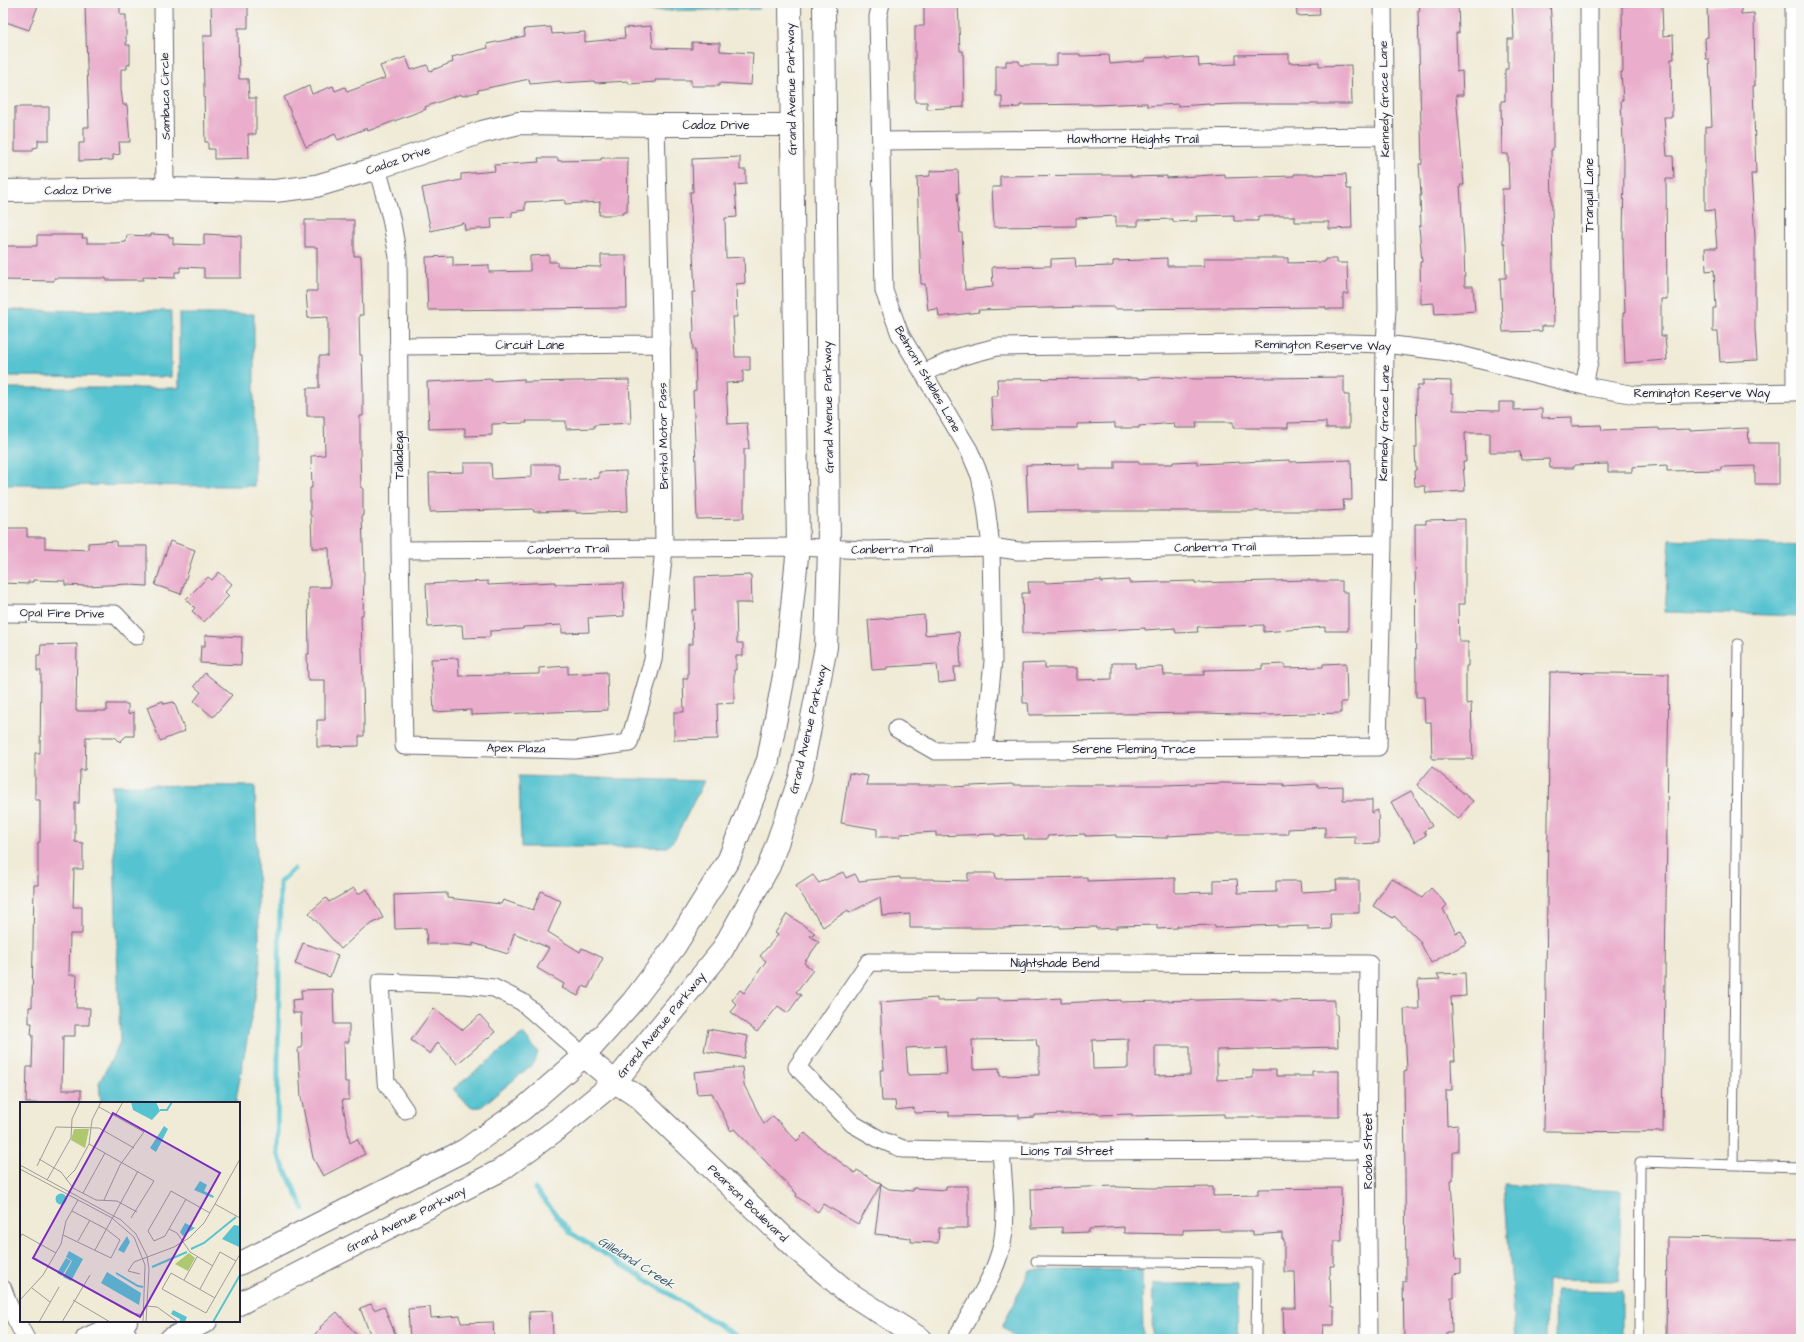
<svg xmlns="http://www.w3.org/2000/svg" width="1804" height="1342" font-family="'Architects Daughter',sans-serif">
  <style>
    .water { fill: #57c3d0; stroke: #3c7286 }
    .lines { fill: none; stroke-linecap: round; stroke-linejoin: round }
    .stream { stroke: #57c3d0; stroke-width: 5 }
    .building { fill: #eaadcc; fill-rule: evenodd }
    .service-casing { stroke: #6a6872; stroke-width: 11 }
    .minor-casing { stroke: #6a6872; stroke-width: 19 }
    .tertiary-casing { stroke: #6a6872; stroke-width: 24 }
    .service { stroke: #fff; stroke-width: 9 }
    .minor { stroke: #fff; stroke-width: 17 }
    .tertiary { stroke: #fff; stroke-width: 22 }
    .labels { text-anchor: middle; stroke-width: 3; stroke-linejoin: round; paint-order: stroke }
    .street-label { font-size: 12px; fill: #22223b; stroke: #f6f6f2 }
    .water-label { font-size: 13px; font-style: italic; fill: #355a6f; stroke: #f6f6f2 }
    .inset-river { fill: none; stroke: #57c3d0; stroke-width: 2 }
    .inset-road { fill: none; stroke: #9e9b99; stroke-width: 1 }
    .view { fill: #7b2cbf; fill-opacity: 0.15; stroke: #7b2cbf; stroke-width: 2 }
    .inset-edge { fill: none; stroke: #22223b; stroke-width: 2 }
  </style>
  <rect width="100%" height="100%" fill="#f6f6f2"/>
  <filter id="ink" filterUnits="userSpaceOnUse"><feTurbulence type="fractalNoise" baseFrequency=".025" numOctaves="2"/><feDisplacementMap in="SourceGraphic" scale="8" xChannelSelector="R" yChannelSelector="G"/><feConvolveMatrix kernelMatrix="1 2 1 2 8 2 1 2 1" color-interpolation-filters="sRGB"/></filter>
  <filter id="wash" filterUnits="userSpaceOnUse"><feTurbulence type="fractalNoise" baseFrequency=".012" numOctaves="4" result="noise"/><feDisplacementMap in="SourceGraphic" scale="16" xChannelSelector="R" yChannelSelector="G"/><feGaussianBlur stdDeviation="0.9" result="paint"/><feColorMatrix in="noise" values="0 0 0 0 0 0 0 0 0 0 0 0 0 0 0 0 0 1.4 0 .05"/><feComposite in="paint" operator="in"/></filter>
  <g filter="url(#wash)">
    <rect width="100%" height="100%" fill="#f0ebd7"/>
    <path class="water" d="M646 3H759V9L646 11Z
      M3 310 171 311V377L3 376Z
      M179 314H254V486L3 485V388H179Z
      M1670 539 1801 546V616L1665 612Z
      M519 776 704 781 675 839 667 847H521Z
      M112 785 255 786 260 970 237 1094 236 1103H101L99 1083 120 1043Z
      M523 1034 538 1052 535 1062 481 1107C468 1110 462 1098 453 1089Z
      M1504 1185 1621 1191 1619 1281 1547 1280 1546 1339H1516Z
      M1030 1270H1142L1143 1339H1018L1002 1327Z
      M1153 1284H1238L1237 1339H1152Z
      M1556 1290 1622 1291V1339H1555Z"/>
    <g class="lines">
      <path class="stream" d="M294 869 280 882 277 1153 304 1209
        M535 1189 571 1233 727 1330 740 1339"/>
    </g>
    <g id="blocks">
      <path class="building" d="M5 3H39L29 30 3 21V9Z
        M211 3H248V28H238L239 79H248L249 98H256V134H248L249 158 214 159V149H208V142H205L203 36H212Z
        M924 3H958L960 51H963L964 107 927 109V102H915V26H924Z
        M1296 3H1319L1320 15 1297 16Z
        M1419 3H1458L1459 33H1456L1457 72 1462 71 1463 95H1456L1464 185H1460L1464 247 1465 286H1473L1475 311 1435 314 1434 303 1421 304 1420 262H1422L1419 226H1421L1420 195H1421L1419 164H1422L1418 11H1420Z
        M1512 3H1550L1552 31 1553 125V150H1551L1554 326H1542V331L1503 332 1500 278H1506L1505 243H1503L1502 189H1509L1508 154H1502L1501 101H1505V69H1508V39H1514Z
        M85 4H120V15H126V45H130V64L127 65V69H121V89L123 105H127L130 142H119L120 154 113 155V160L79 161V143H84V127H89Z
        M1662 5 1663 36 1673 35 1674 59H1671L1672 117H1664L1667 156H1673L1674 179H1666L1667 299H1661V336H1665L1667 360 1625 363 1623 313H1625L1623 247 1624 161 1621 100H1623L1621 72H1623L1622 6Z
        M1741 5V14L1754 13 1755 86H1753L1756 174H1751L1755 238V330L1757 360 1720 362 1718 332H1713V308H1716L1714 270 1706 271 1705 248H1717L1714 210 1705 211V127L1712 126 1709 59H1706L1705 38 1708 37 1707 6Z
        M651 26 653 48 692 49V42L720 43V51L753 53 751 85 719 83V86H691V80H655L656 82 629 84 628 81 595 83 594 81 561 83 560 81 530 84 529 79 478 90V92L462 96 461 94 425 107 426 109 368 131 367 128 338 140 335 134 306 147 284 97 309 86 312 94 333 86 335 91 345 87 347 92 385 78 380 66 406 57 411 70 427 65 430 71 453 62 452 57 488 48 487 44 525 36 524 29 551 27 552 34 585 32V42L625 38 624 28Z
        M1057 54H1080V56L1109 55 1110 64 1145 61V58L1167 57V59L1198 57 1199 66 1236 64V55L1289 54V63L1319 62V66L1351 65 1352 104H1238L1209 105V104L1178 106V104L1147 106V103L1092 105V104L1020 105V107L1002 108V96H996V66H1006V61H1019L1020 65H1057Z
        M15 107H49V140H38V147L33 148V151H15Z
        M740 157V170H746V184L735 185 737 217 725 218 726 258 744 257 745 283 736 284 737 317H733L735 357H750V370H743V382L726 383 728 424 747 423 749 449H744V518L697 519 696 491H697L693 391 696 390 695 350H693L692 332H694L692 292H695L690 192H693L692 159Z
        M538 158H558V161L601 160V158H628L627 212H623V214H616V215H599L600 202 565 204V200L525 202V210L512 212V217L491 218 492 228 465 230 464 223 431 231 422 188 461 180V174L495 171 494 165 539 162Z
        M958 170 959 193H957L960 233H962L965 290 993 287 992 267 1051 266V259L1075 258 1076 267 1113 266V261L1143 260V259L1167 258V266H1204V258H1288V263L1325 262V259H1337V263H1347L1348 294H1343V309H1326V307L1114 309V307H1082L978 310 979 312 939 317 938 309 928 310 925 284H921L917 177 930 176V171Z
        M1225 174V178L1294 176V174H1314V175L1346 174 1347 189H1351L1352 228 1329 229V222H1295V216H1258V221H1234V215L1196 216 1197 221 1173 222V219L1138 220V226H1116V216L1076 218V226L994 227 992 187H1000V176L1100 175H1131V177L1167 176V178Z
        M305 220H354V256H361L363 315H359L360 355H362L363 389V416H360V449L361 488H363V515H362L364 572 363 615H361L364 720V736H359V746L317 747V720H325V680H308L307 654H309L308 587H330L329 548H312L311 515H310V488H312L311 456 325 455 324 416H307V388H319V356H328V317L308 318 306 291H317V247H305Z
        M151 234 169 235V237H173V244L204 245V234L241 236V278H204V268L180 267V272H175V278L143 277V280H106V278H54V281L3 280V246H37V235H83L82 238H87V243H116L126 242 127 235 151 236Z
        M549 255V262H557V266L601 267V255H626L627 308 428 310 426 257 453 256V266L489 265V272L530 271V256Z
        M1165 377 1195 379 1344 377V395H1349V428H1326V422L1288 423V428H1233V422H1196L1197 428H1175L1174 423 1139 426V428H1115V423L1077 424V428H1024L993 430 991 396H998L997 379 1137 378V379Z
        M491 379V381L524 379V382L629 380 631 423 594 425V428L566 429V421H526L527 423 492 424V435L465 436V428L429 429 427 382Z
        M1423 380 1451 381V394H1453V410L1499 411V402H1514V410L1542 409V418L1572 417V426L1601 425 1602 430 1659 428V430L1690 429V431L1748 428 1749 443H1779V484H1755V466L1721 467V470L1667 471V465L1632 467V472H1608V464L1574 465V468H1550L1549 459 1521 460 1520 452H1490V433H1465L1466 462H1463L1465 491 1426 493 1425 486H1415L1414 471 1416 470 1415 447H1417L1416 390H1418L1417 386H1423Z
        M1289 460V462L1351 460 1352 500H1343L1344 510 1326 511H1057L1028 512 1026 465 1079 464V469H1115V461H1139V464H1173V462L1197 461V464Z
        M464 463H491L492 479 532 477V464H559V480L599 478V472L626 471 628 511 576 513V511L534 512 533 509 430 512 429 473 464 472Z
        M1465 519V604H1458L1459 642H1468V666H1466V704L1471 703 1473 759H1432L1431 722H1425L1424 697H1416L1415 524H1426V520Z
        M3 528H27V537H45V548L88 550V543L116 541V546H147V586L130 585V584L86 586 65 585V581L33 580V582H28V584L3 583Z
        M170 541 195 550 181 594 155 585Z
        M219 572 232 584 225 592 229 596 204 622 192 611 195 608 186 599 208 577 212 580Z
        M751 575 752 603H736L737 643H743V656H736V670H734V703L717 704 718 739 674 740V712H684L683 678H688V644H693L692 610H696L695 577Z
        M1101 580V582L1129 580V583L1195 581V583L1310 580V581H1342V592H1348V631H1325V627L1264 632V625L1197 627 1198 632 1176 633 1175 628 1145 630V628L1055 633H1023L1022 593H1029L1028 582H1046V583Z
        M488 581V585L555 582V584L623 583 624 616 588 618 589 632 562 633V625L523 627V629L490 631V637L463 638 462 625 428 627 426 584Z
        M924 615 925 635 959 632 961 667H954L955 681 939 683 937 664 887 667V669L872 670 868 620Z
        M205 635 242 637 241 665 200 663 201 646H205Z
        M77 644 76 711H107V704H128V714L134 712V736H126L120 742 115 737H86L85 770H80L79 803H75V842L83 843V869H74L73 907H82V934H70L69 975H77L76 1008H90L89 1025H75V1036H63L62 1090H81V1103H26L27 1067H32L33 1035H31L32 1023H29V1007H32L34 885H38V842H40V800H35V753H40L41 671H37V655H40L41 645Z
        M458 658 459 676 539 674V668L568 666V674L607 672 608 710 471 715V710L434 712 431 659Z
        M1045 663V668H1077V680L1112 679V663H1135V668L1163 667 1164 675H1204V670L1262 669V665L1285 664V668L1323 667V664L1346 663 1347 702H1341V713L1269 715 1205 713 1029 715 1028 703H1023L1022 664Z
        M1550 672 1669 674 1663 1132 1544 1131Z
        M205 673 232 695 213 717 194 701 201 692 194 686Z
        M163 701 164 704 174 702 185 731 160 741 147 707Z
        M1432 767 1473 801 1458 819 1417 785Z
        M849 773 868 776 866 785H952V787L1012 784V785H1165L1223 783 1284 784V786L1318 784V787L1343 786V800H1372V813L1378 810 1379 843 1355 844V836L1325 837V827L1288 829V834H1204L1167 836V838L1116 837V835L1085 836V834L1047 836V839H1024V835L995 836V834L936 836V832L900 834V837H877V829L841 823Z
        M1411 791 1432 826 1424 831 1426 835 1415 842 1391 802Z
        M843 872 846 878 855 874 859 881 900 877V879H933V880L968 881V873H995L996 879 1087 877V881L1175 878V893L1214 892V880L1237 879 1238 893 1276 892V881H1300L1301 892 1337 890 1336 880H1359V913H1330L1331 929 1308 930V926L1277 927V925L1215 928V925L1177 926V928L1157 929V925L1117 926V928L1096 929V927L1060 928V926L1002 928H910V914L882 916 880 897 849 913 848 910 823 927 796 886 813 875 819 883Z
        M1391 878 1422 898 1431 888 1447 905 1443 909 1456 933 1461 931 1467 943 1431 963 1419 940 1394 916 1393 918 1373 906Z
        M354 888 358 894 367 889 383 918 364 928 341 949 309 913 326 898 329 902Z
        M541 891 561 901 548 932 580 952 582 948 603 958 588 988 583 986 578 996 562 988 564 984 537 968 549 948 514 933 508 954 473 943V946L454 944H427L426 928 395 929 394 895 447 893V898L501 904 503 900 533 910Z
        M787 914 815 933 810 936 819 942 804 963 813 970 796 992 801 995 788 1013 778 1006 757 1032 731 1012 737 1005 732 1000 740 990 744 993 766 961 760 956 778 935 775 933Z
        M303 943 338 955 330 977 295 964Z
        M1465 973 1466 996 1451 997 1455 1061H1451L1452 1090H1446L1447 1126 1458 1125V1152H1453V1181H1451L1456 1259H1461V1273L1454 1274V1297H1451L1452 1332H1447V1339H1404L1403 1281H1406L1404 1071 1407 1070 1404 1009H1419L1418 980 1440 979 1437 974Z
        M333 989 334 1024H349V1042H344L345 1082H349V1100H342L350 1143 357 1139 365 1154 323 1176 313 1158 301 1097 298 1048H302L301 1013H293L292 1000 302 999 301 990Z
        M937 998V1001L977 1000V998H999V1000L1029 999V1000L1061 998V1003L1121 1000V1002L1244 999 1277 1000V1001L1335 1000V1014H1337L1338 1047 1217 1050V1080L1253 1078V1070H1276V1076H1312V1071H1339V1117H1224V1114L1132 1116V1114L1099 1115V1113L1034 1115V1117L1019 1118V1115L949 1116V1112L914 1113V1108L896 1110 895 1101H882L880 1070H884L880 1002ZM1036 1039 1037 1047H1039V1075L1000 1076 999 1068 973 1069 972 1040ZM1128 1039V1068L1093 1069 1092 1040ZM945 1046 947 1074 908 1075 906 1048ZM1155 1046H1190V1075L1155 1076Z
        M434 1008 463 1030 480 1015 495 1032 457 1064 438 1042 430 1054 411 1040Z
        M708 1029 748 1036 744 1058 704 1051Z
        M742 1067 744 1085 764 1124 773 1116 797 1141 805 1133 820 1147 855 1173 857 1170 889 1189 913 1191V1188L946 1190V1186H968V1228H939L938 1243 911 1242V1238L875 1234 881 1184 858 1224 823 1204 818 1212 796 1196 797 1194 734 1129 731 1131 712 1093 697 1094 694 1072Z
        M1116 1186V1187L1151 1188 1213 1187V1196L1258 1195V1189L1341 1188 1342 1241H1334V1266H1330L1331 1307H1334V1325H1323L1322 1339H1284L1283 1308H1296L1295 1272H1284V1239H1282V1233L1253 1235V1231H1220L1219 1229 1183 1230V1234L1124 1233V1227L1089 1229V1232L1062 1233V1227L1032 1228 1031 1189Z
        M1667 1237 1801 1239V1339H1666Z
        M371 1304 374 1310 384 1306 397 1339H372L360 1308Z
        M430 1307 431 1318 460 1316 461 1323 493 1322 494 1339H410L408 1309Z
        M552 1311 553 1339H530L529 1312Z
        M337 1312 360 1339H310L321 1328 320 1327Z"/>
    </g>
  </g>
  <g filter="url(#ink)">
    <use href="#blocks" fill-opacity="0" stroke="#6a6872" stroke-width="1"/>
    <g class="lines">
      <defs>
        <path id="service" d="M1733 1165 1738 644
          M1036 1261 1257 1263 1256 1339
          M1639 1339 1640 1162 1801 1167"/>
        <path id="minor" d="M163 3 165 189
          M881 3 878 17 884 291 900 334 969 450 980 476 986 506 991 547 993 661 984 750
          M881 141 1385 136
          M377 168 391 218 398 257 400 550 404 746 575 750 629 743 653 660 664 548 661 319 656 125
          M398 346 662 344
          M923 373 959 357 997 347 1348 343 1385 344 1449 352 1584 386 1636 395 1795 392 1794 3
          M1584 386 1590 356 1589 3
          M400 550 798 547 867 550 991 547 1018 551 1383 544
          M3 613 115 614 136 636
          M897 729 935 751 1378 747 1383 544 1385 344 1387 309 1383 3
          M405 1110 386 1082 380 982 465 985 494 988 522 1002 584 1056
          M1367 1150 1001 1151 903 1149 879 1139 853 1124 797 1067 869 962 1369 964 1367 1150 1369 1339
          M3 1289 9 1306 26 1339
          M121 1323 130 1339
          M956 1339C971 1311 991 1283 1000 1252 1009 1222 1003 1182 1001 1151"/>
        <path id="tertiary" d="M3 191 165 189 275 191 316 186 377 168 482 132 519 123 656 125H792
          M584 1056 615 1082 638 1097 794 1247 846 1291 921 1339
          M239 1264 465 1150 523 1109 584 1056 633 1001 675 946 729 859 768 760 786 665 798 547 790 3
          M239 1304 501 1170 560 1127 615 1082 721 952 769 866 800 778 826 647 829 549 824 3
          M87 1339 126 1321
          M171 1339 206 1321"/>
      </defs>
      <use href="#service" class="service-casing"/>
      <use href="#minor" class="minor-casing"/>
      <use href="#tertiary" class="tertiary-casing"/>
      <use href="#service" class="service"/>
      <use href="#minor" class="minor"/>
      <use href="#tertiary" class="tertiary"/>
    </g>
  </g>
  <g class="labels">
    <g class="street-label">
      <text transform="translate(791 89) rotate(-91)" y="4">Grand Avenue Parkway</text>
      <text transform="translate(165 96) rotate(-91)" y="4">Sambuca Circle</text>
      <text transform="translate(1384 99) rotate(-91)" y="4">Kennedy Grace Lane</text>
      <text x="716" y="129">Cadoz Drive</text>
      <text x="1133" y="143">Hawthorne Heights Trail</text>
      <text transform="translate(398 160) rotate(-19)" y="4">Cadoz Drive</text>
      <text transform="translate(78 190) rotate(-1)" y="4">Cadoz Drive</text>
      <text transform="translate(1589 195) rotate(-90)" y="4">Tranquil Lane</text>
      <text x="530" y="349">Circuit Lane</text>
      <text transform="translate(1323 345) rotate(1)" y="4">Remington Reserve Way</text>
      <text transform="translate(928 379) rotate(60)" y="4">Belmont Stables Lane</text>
      <text x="1702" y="397">Remington Reserve Way</text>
      <text transform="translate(828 407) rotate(-91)" y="4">Grand Avenue Parkway</text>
      <text transform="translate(1384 423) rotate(-89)" y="4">Kennedy Grace Lane</text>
      <text transform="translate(663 436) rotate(-91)" y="4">Bristol Motor Pass</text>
      <text transform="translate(399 455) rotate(-90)" y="4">Talladega</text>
      <text transform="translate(1215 547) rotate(-1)" y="4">Canberra Trail</text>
      <text transform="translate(568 549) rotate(-1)" y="4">Canberra Trail</text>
      <text transform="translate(892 549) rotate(-1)" y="4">Canberra Trail</text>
      <text transform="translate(62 613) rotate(1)" y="4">Opal Fire Drive</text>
      <text transform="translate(808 729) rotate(-77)" y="4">Grand Avenue Parkway</text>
      <text transform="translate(516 748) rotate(1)" y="4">Apex Plaza</text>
      <text x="1134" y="753">Serene Fleming Trace</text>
      <text x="1055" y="967">Nightshade Bend</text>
      <text transform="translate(661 1025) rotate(-51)" y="4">Grand Avenue Parkway</text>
      <text x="1067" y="1155">Lions Tail Street</text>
      <text transform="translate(1368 1151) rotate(-90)" y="4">Rooba Street</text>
      <text transform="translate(748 1203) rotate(44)" y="4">Pearson Boulevard</text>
      <text transform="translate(406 1219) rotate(-27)" y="4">Grand Avenue Parkway</text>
    </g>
    <g class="water-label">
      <text transform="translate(637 1262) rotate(32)" y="5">Gilleland Creek</text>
    </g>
  </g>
  <g transform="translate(20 1102)">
    <rect width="220" height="220" fill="#f0ebd7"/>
    <path d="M54 27H69L65 46 51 38ZM169 151 175 156 168 169 155 162Z" fill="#adc86e"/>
    <path d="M111 0H136L140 9 132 18 113 8ZM144 24 148 27 136 50 130 46ZM180 79 187 83 184 89 194 94 193 96 174 88ZM35.5 97a5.5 5.5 0 1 1 11 0a5.5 5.5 0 1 1-11 0ZM165 121 175 126 163 134 160 130ZM214 123 220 124 219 145 202 137ZM107 134 110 140 104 151 98 148ZM49 149 63 157 51 179 43 175 52 159 46 155ZM46 156 51 159 42 174 37 171ZM87 170 121 191 119 203 81 181ZM153 208 167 215 165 220H160V217L151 212Z" fill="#57c3d0"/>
    <path class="inset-river" d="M140 8H147L152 0M171 147 184 141 216 115M132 165 167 150M96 171 118 184 123 185M193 220 220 173"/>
    <path class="inset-road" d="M79 5 124 30 100 63 84 98M95 14 103 0M69 42 134 79 111 116M19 57 41 70 53 86 76 98 97 99 117 110M220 57 195 102 220 116M0 63 101 118 116 132 127 154 129 167 126 220M17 64 36 25 79 26 114 46M0 67 92 116 114 135 125 163 123 220M46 77 55 68 69 42 72 18 81 0M27 78 51 36 52 17 60 0M63 91 85 51M166 97 145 134 134 139 128 129 151 89 190 111M149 127 157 131 170 150 193 164M43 133 91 156 100 138 86 127 52 109M0 135 2 132 36 151M58 139 70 118M75 148 118 69M120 172 108 169 114 160 154 145 169 136 184 121 195 102M164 178 177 155M62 183 111 211 124 213M12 186 30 200M180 187 200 150 216 159M195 196 151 171 142 187 186 211 220 152M0 198 23 173 41 142 46 119 58 98M53 198 90 220M126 204 137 205 158 220M19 220 39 185M42 220 70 173"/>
    <path class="view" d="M93 11 200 71 120 215 13 156Z"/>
    <rect width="220" height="220" class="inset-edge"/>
  </g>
  <rect width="1804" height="1342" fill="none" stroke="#f6f6f2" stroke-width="16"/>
</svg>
